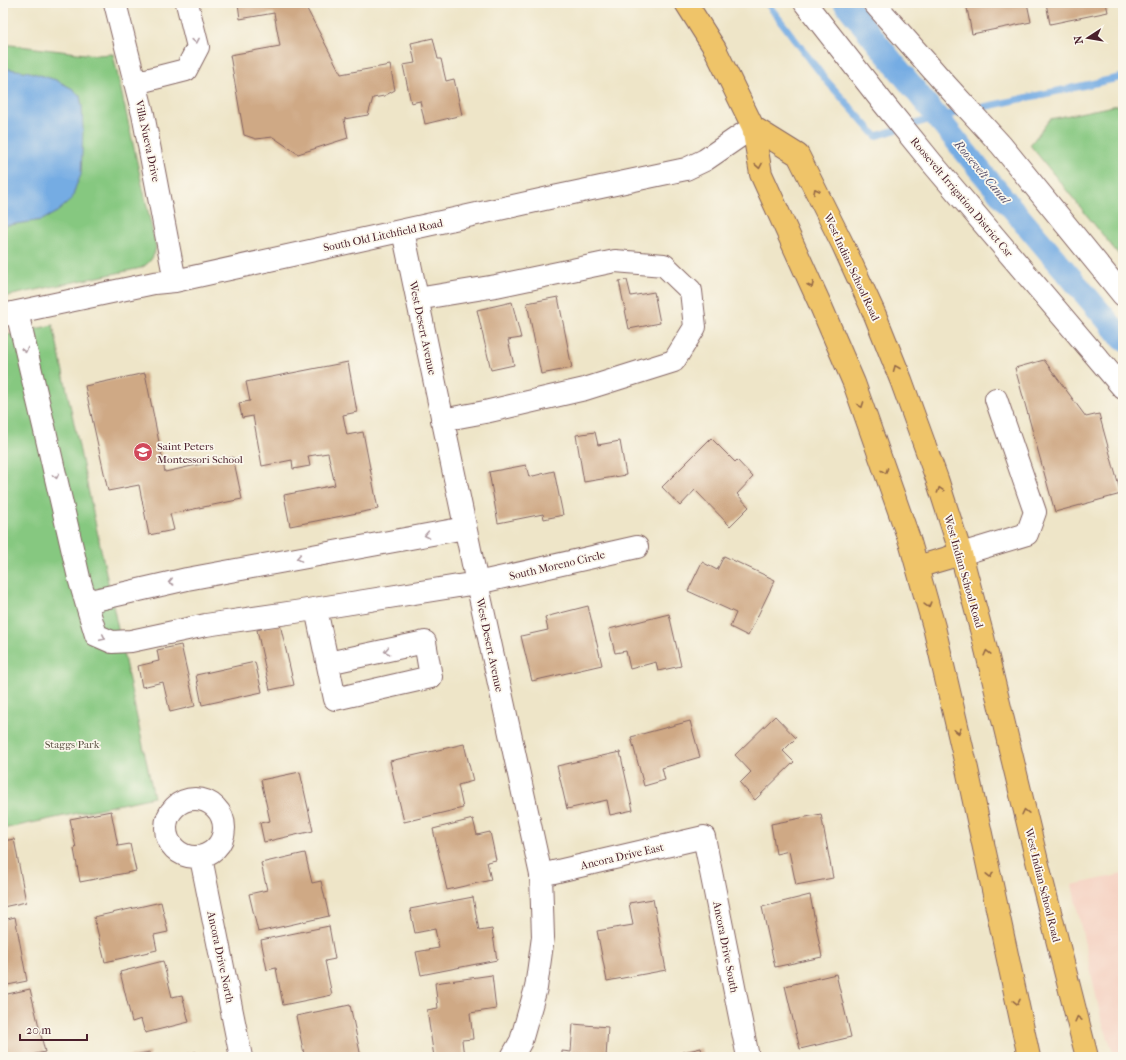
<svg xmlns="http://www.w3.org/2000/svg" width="1126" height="1060" font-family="'IM FELL French Canon',serif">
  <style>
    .built { fill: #f5d2c2 }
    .green { fill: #86c880; stroke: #687456 }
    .water { fill: #74ace3; stroke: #5f6687 }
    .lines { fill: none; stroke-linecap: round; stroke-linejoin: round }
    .stream { stroke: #74ace3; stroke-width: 7 }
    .canal { stroke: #74ace3; stroke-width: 23 }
    .building { fill: #cfa985 }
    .minor-casing { stroke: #836462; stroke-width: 24 }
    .major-casing { stroke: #836462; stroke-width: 24 }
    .minor { stroke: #fff; stroke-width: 22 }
    .major { stroke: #efc469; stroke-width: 22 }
    .oneway { stroke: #ae9aa0 }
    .oneway2 { stroke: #946947 }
    .labels { text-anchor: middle; stroke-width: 3.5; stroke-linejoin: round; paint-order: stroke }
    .street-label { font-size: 11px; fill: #4a1f2b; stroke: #fbf7ec }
    .poi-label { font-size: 11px; fill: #4a1f2b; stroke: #fbf7ec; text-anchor: start }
    .park-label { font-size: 11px; fill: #5c5244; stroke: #fbf7ec }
    .water-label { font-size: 12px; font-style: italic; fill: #59506b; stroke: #fbf7ec }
  </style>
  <rect width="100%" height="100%" fill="#fbf7ec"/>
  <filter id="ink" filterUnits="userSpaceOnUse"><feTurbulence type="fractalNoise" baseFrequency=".025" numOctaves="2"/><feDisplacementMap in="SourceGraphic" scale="8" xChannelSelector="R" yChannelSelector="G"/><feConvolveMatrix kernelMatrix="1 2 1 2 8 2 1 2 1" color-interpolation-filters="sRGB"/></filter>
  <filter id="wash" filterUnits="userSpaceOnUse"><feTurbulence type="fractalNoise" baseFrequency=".012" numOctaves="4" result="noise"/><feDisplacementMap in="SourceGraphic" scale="16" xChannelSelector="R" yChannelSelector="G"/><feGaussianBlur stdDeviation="0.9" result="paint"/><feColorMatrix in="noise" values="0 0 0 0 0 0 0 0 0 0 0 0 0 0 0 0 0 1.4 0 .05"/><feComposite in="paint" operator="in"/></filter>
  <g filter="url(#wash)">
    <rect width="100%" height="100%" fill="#eee5c8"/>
    <path class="built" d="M1123 874V1057H1115L1101 1019 1072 885Z"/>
    <path class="green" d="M3 44 94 55 113 54 156 247C154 257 150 263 141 268L3 297Z
      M1123 104V260L1030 145 1050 119Z
      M53 325 154 797 3 829V336Z"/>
    <path class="water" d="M3 68 30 72 56 80 73 89 80 96 82 106 83 129 81 175 76 186 72 199 57 212 42 220 3 226Z"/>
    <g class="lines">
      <path class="stream" d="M767 3 825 79 876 136 937 117 1123 77"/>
      <path class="canal" d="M845 3 979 169 1123 339"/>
    </g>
    <g id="blocks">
      <path class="building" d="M238 3H316L307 8V9L341 74 390 65 395 90 384 96 373 98 368 115 344 119 348 138 298 154 273 137 256 139 244 135 230 55 280 46 274 13 240 19Z
        M966 3H1027L1031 22 972 34Z
        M1046 3H1106L1108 12 1050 24Z
        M433 38 438 59H441L446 81 454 79 462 115 425 124 420 101 411 103 403 65 415 63 411 43Z
        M627 280 631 296 654 292 660 323 629 329 619 281Z
        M558 297 572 368 541 374 527 303Z
        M512 302 521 338 508 340 514 365 491 370 477 310Z
        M1044 360 1086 417 1099 414 1121 494 1055 512 1015 368Z
        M348 362 357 412 343 415 347 435 363 432 378 509 290 526 284 495 335 485 328 453 308 456 310 466 293 469 292 460 262 466 253 416 242 418 239 403 250 401 246 382Z
        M145 373 165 472 233 457 242 499 170 514 174 530 149 535 139 485 108 491 85 386Z
        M595 432 598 445 620 441 626 475 584 482 576 435Z
        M711 438 735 462 737 460 753 477 737 494 749 507 730 526 695 490 680 506 662 487Z
        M526 465 529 477 554 471 563 515 544 519 543 514 498 523 489 472Z
        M724 556 775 580 748 636 730 627 736 613 688 591 702 562 717 570Z
        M588 606 602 665 532 681 521 636 548 630 545 617Z
        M669 614 681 666 658 671 656 662 630 669 626 651 615 653 609 629Z
        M280 624 294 685 270 690 257 630Z
        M181 645 195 706 170 712 163 682 142 687 138 666 159 661 157 650Z
        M255 662 262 692 202 705 196 675Z
        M775 716 796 738 783 751 794 762 755 800 740 783 751 772 735 755Z
        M690 721 700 757 662 768 665 780 644 786 631 737Z
        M464 744 473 781 458 785 463 808 404 822 390 761Z
        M620 752 633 810 610 815 607 800 567 809 557 766Z
        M300 772 313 831 264 842 260 823 270 821 261 780Z
        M111 811 118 846 130 844 136 871 80 882 74 849 76 848 70 819Z
        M821 814 833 878 796 885 789 851 776 854 771 824Z
        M473 819 477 835 490 832 496 860 487 862 491 880 447 890 433 829Z
        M14 839 26 902 3 907V841Z
        M305 853 312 883 321 881 329 916 258 932 249 894 267 890 261 863Z
        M810 895 822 957 775 967 762 907Z
        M473 897 479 931 492 929 497 960 421 975 416 952 439 948 435 929 415 933 410 909Z
        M653 899 666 970 607 981 597 931 633 925 629 903Z
        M161 902 168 932 154 935 157 950 105 962 94 917Z
        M15 917 27 981 3 986V920Z
        M329 926 335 959 325 961 332 995 283 1005 276 968 267 970 261 940Z
        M163 961 172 997 182 995 189 1022 145 1033 141 1019 132 1022 120 972Z
        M836 974 851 1037 800 1049 785 986Z
        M492 975 496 1009 470 1013 473 1039 462 1040 464 1057H434L427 1010 438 1008 435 983Z
        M30 989 45 1052 22 1057H3V995Z
        M350 1005 361 1057H296L304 1054 296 1016Z
        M573 1024 608 1027 606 1057H562V1051L571 1052Z
        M701 1048 703 1057H666V1056Z
        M150 1052V1057H128V1056Z
        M196 1052 197 1057H174V1056Z"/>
    </g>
  </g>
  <g filter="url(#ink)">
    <use href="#blocks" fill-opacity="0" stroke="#836462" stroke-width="1"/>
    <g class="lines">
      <defs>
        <path id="minor" d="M115 3 143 114 175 281
          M805 3 884 104 932 163 1123 388
          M874 3 946 85 1001 145 1123 295
          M135 83 186 70 198 47 187 3
          M403 231 477 583 541 875 543 937 536 988 521 1041 512 1057
          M417 299 496 286 615 261 664 265 691 291 695 327 674 361 585 389 485 412 442 420
          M17 312 46 435 79 578 86 602
          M3 315 154 283 175 281 549 198 686 169 705 160 753 127
          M465 528 187 579 86 602 96 635 112 642 131 641 206 625 295 612 477 583 637 547
          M961 554 1027 534 1035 512 996 399
          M316 609 335 699 431 677 425 642 328 663
          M166 828a29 29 0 1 1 58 0a29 29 0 1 1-58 0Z
          M201 858 241 1057
          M541 875 704 837 748 1057"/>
        <path id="major" d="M686 3 715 49 753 127 761 174 820 304 854 383 910 542 934 627 967 769 1029 1057
          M753 127 798 155 843 245 875 315 901 380 937 479 961 554 983 637 1036 857 1087 1057
          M917 567 961 554"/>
      </defs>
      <use href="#minor" class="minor-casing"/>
      <use href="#major" class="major-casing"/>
      <use href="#minor" class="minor"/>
      <use href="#major" class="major"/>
    </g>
    <defs><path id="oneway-chevron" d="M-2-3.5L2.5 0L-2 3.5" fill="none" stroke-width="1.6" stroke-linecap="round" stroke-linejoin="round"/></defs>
    <g class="oneway">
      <use href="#oneway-chevron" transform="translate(196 41) rotate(80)"/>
      <use href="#oneway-chevron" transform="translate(25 350) rotate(77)"/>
      <use href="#oneway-chevron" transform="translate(56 476) rotate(77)"/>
      <use href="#oneway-chevron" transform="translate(427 535) rotate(170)"/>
      <use href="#oneway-chevron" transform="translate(299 558) rotate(170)"/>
      <use href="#oneway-chevron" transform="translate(171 582) rotate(167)"/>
      <use href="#oneway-chevron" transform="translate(103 638) rotate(25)"/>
      <use href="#oneway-chevron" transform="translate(387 651) rotate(168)"/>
    </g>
    <g class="oneway2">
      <use href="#oneway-chevron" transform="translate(759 166) rotate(80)"/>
      <use href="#oneway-chevron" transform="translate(816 191) rotate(-117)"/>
      <use href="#oneway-chevron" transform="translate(811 285) rotate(66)"/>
      <use href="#oneway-chevron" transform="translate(896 368) rotate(-112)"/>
      <use href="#oneway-chevron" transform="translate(861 405) rotate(70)"/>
      <use href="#oneway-chevron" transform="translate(885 471) rotate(70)"/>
      <use href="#oneway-chevron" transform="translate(940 490) rotate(-108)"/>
      <use href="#oneway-chevron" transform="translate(928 605) rotate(74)"/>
      <use href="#oneway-chevron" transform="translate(987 653) rotate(-104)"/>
      <use href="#oneway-chevron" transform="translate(958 731) rotate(77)"/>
      <use href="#oneway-chevron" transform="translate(1025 812) rotate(-103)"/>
      <use href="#oneway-chevron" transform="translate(990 875) rotate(78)"/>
      <use href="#oneway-chevron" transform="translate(1017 1002) rotate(78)"/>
      <use href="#oneway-chevron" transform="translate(1078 1019) rotate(-104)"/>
    </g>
  </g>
  <defs>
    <symbol id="school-disc" viewBox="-11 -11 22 22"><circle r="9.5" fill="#d1495b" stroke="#fbf7ec"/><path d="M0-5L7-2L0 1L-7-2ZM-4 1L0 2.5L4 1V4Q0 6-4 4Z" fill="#fff"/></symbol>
  </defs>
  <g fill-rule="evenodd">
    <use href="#school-disc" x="132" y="441" width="22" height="22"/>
  </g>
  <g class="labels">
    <g class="street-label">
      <text transform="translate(148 141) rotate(78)" y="4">Villa Nueva Drive</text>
      <text transform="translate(962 197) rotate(50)" y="4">Roosevelt Irrigation District Csr</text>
      <text transform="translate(383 235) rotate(-12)" y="4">South Old Litchfield Road</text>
      <text transform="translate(852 267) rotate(65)" y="4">West Indian School Road</text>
      <text transform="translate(423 328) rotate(78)" y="4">West Desert Avenue</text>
      <text transform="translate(557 565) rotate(-13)" y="4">South Moreno Circle</text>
      <text transform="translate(964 571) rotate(74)" y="4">West Indian School Road</text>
      <text transform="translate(490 645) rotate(78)" y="4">West Desert Avenue</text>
      <text transform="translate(622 856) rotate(-13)" y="4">Ancora Drive East</text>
      <text transform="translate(1043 885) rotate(76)" y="4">West Indian School Road</text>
      <text transform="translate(726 947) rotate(79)" y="4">Ancora Drive South</text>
      <text transform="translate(221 957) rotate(78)" y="4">Ancora Drive North</text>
    </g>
    <g class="poi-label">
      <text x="157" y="450">Saint Peters<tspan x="157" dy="13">Montessori School</tspan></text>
    </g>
    <g class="park-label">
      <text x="72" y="748">Staggs Park</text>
    </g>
    <g class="water-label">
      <text transform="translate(982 172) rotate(50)" y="4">Roosevelt Canal</text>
    </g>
  </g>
  <rect width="1126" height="1060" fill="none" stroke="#fbf7ec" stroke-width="16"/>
  <g transform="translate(1088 38) rotate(258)" stroke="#fbf7ec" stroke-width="3" paint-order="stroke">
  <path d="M0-3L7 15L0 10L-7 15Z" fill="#4a1f2b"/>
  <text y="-6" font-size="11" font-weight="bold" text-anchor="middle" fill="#4a1f2b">N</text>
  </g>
  <path d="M20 1034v6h67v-6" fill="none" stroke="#4a1f2b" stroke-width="2"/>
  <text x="26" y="1034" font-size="12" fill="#4a1f2b" stroke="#fbf7ec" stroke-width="3" paint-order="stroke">20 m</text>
</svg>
